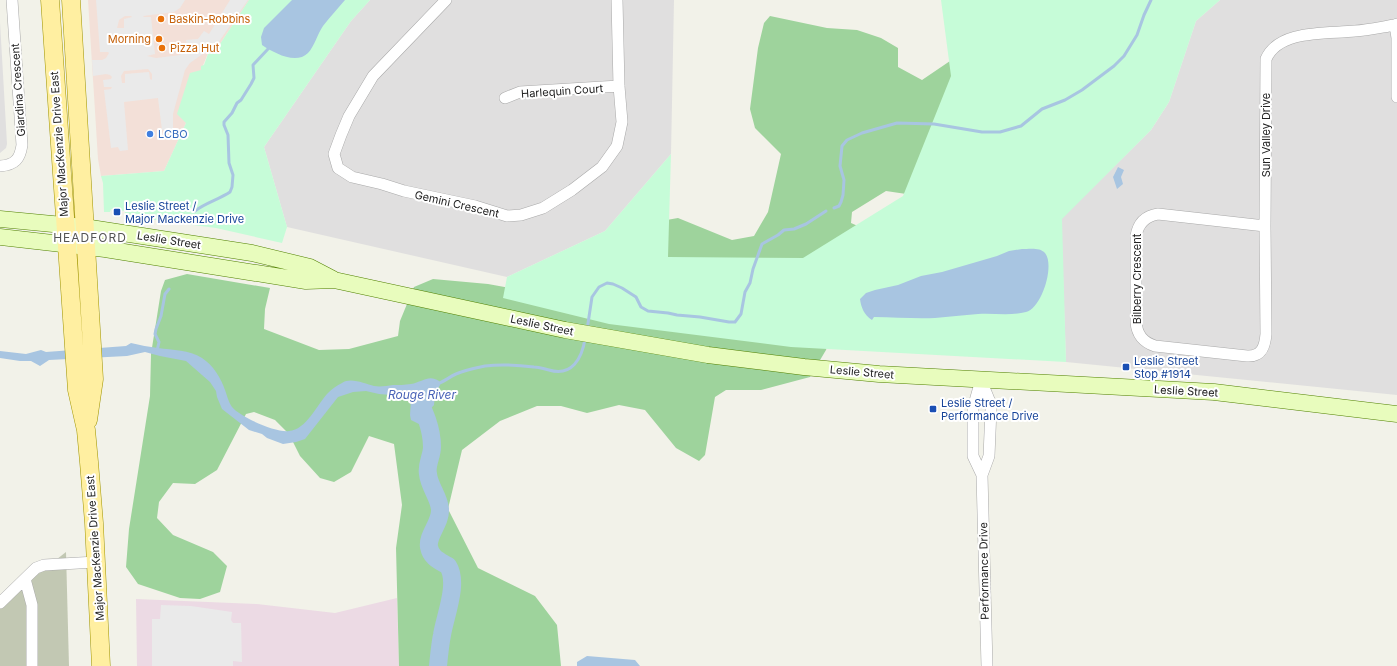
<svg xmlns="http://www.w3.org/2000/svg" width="1397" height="666" font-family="Inter,sans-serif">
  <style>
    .residential { fill: #e0dfdf }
    .commercial { fill: #f3e0d8 }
    .industrial { fill: #ecdae4 }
    .construction { fill: #c2c8b3 }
    .forest { fill: #9ed39c }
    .park { fill: #c6fcd8 }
    .parking { fill: #eaeaea; fill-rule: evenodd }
    .water { fill: #a8c5e1 }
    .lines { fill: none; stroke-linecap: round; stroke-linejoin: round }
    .stream { stroke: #a8c5e1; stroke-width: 3 }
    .river { stroke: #a8c5e1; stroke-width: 18 }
    .minor-casing { stroke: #a9a9a9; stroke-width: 12 }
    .secondary-casing { stroke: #518100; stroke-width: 17 }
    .primary-casing { stroke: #a09500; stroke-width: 19 }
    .minor { stroke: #fff; stroke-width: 11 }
    .secondary { stroke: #e8fcbd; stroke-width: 16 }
    .primary { stroke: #ffefa1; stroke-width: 18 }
    .food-dot { fill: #e8710a; stroke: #fff; stroke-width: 1.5 }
    .shop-dot { fill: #3f7fe0; stroke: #fff; stroke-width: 1.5 }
    .transit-dot { fill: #1a4fb4; stroke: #fff; stroke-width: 1.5 }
    .labels { text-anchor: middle; stroke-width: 4; stroke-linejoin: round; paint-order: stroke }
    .food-label { font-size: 11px; fill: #c56008; stroke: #fff; text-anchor: start }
    .street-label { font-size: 11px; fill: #222; stroke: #fff }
    .shop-label { font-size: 11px; fill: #366cbe; stroke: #fff; text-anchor: start }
    .transit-label { font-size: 11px; fill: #164399; stroke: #fff; text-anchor: start }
    .neighbourhood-label { font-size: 12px; letter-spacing: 1px; fill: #555; stroke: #fff }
    .water-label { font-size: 12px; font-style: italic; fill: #4963b7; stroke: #fff }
  </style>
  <rect width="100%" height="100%" fill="#f2f2e9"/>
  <path class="residential" d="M370 0H674L671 154 605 231 507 277 287 227 264 147 351 21Z
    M1220 0H1397V395L1066 362 1061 219 1151 130 1169 102 1196 21Z
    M0 22 7 144 6 148 0 153Z"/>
  <path class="commercial" d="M88 0H249L220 44 209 51 201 70 186 123 164 171 101 176 98 159Z"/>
  <path class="industrial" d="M397 598 399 666H137L136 599 257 604 335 613Z"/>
  <path class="construction" d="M66 552 69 666H0V604Z"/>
  <path class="forest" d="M770 16 827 28 857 30 881 38 898 48V67L922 80 950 61 973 63 913 195 886 191 852 212 851 223 860 227 836 322 826 350 810 377 761 390H726L715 397 705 455 699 461 676 448 645 410 619 405 587 413 561 406H537L500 421 462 450 448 509 478 568 535 596 557 625 561 666H399L396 548 402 505 394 444 369 436 351 472 334 482 320 478 300 456 289 434 275 420 254 412 246 414 217 470 195 484 173 483 159 502 157 518 173 535 213 552 227 566 220 592 200 599 180 598 138 584 126 567 129 529 150 396 151 354 161 291 165 280 187 274 270 288 265 309 264 329 319 350 349 349 398 336 400 321 414 287 433 279 488 284 561 297 638 225 678 218 732 240 754 236 768 212 781 154 755 128 750 109 758 48 764 23Z"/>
  <path class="park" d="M249 0H370L351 21 264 147 287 227 282 243 216 228 125 216V211L111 209 110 212H104L103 183 101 176 164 171 186 123 177 114 190 73 201 70V66L204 65 209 51 220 44Z
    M941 0H1220L1196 21 1169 102 1151 130 1062 219 1066 362 791 347 609 324 503 298 507 277 605 231 671 154 668 257 803 258 903 196 951 76Z"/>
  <path class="parking" d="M96 0H185L180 8 174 12 143 16 144 17H151L155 54 147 56 156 58 180 55 187 47 186 40 198 39 204 31 209 34 230 0H248L218 43 190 63 185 70 173 114V129L162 130 158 98 124 102 128 150 120 151 118 147 111 148 104 90 111 89 112 87H104L103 80 111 79 112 77 110 75 106 74 93 76 92 60H102L106 58 109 53 108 52H100ZM125 16H131L132 17 124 19V28H117L119 20ZM148 69 152 74V80L150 79 149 72 125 74V83H122L121 76 124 71Z
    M161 605 191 606 232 612 231 620 233 623H241L242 662 233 661V666H152V619H160Z"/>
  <path class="water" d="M292 0H345C338 8 330 17 323 26 318 33 314 47 308 53 296 65 274 53 262 45L261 37 264 28Z
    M1118 167 1124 170 1121 177 1123 184 1117 189 1113 177Z
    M1022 249C1029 249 1040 247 1045 253 1055 265 1042 308 1026 312 1010 316 994 313 978 314 963 315 949 317 935 318 915 319 894 317 874 317L872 320C864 315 861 307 860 299L866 293 875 290 898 285 921 276 942 272 973 263 997 256 1009 251Z
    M131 343C140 345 149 347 158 348 173 350 189 350 202 358 213 365 221 378 225 390 227 395 228 401 232 407 240 417 276 433 289 431 306 430 317 405 327 394 332 389 336 386 342 383 351 377 365 384 374 386 380 387 387 386 393 385 398 385 405 385 411 384 422 382 429 374 439 381L440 385 435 394 434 405 427 413 423 424H419L411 420 410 415 411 401 409 399 404 396 379 394 366 391 353 392 338 397 305 439 296 442 283 444 267 438 262 434 249 430 222 409 217 397 216 391 210 382 186 361 160 356 145 352 127 356 49 360 40 366 31 361H20L0 358V351L26 354 41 350 46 352 126 346Z
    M587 656 635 660 640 666H577V662Z"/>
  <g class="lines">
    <path class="stream" d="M834 208 839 206 841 202 843 195 844 180 840 166 842 146 847 140 862 133 897 123 934 124 982 132H1000L1021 126 1042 109 1065 100 1082 90 1114 66 1124 56 1137 35 1144 15 1151 0
      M195 211C205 203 220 199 230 192L232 187 233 175 229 163 228 135 224 125V122L232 113 237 103 241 100 251 84 254 78 253 65 268 49
      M587 330 592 297 599 287 607 283 613 284 622 288 636 297 641 307 648 311 668 313 677 315 700 317 729 322H735L741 314 745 292 750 283 753 269 762 244 778 235 784 230 794 229 806 224 826 211
      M157 351 159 342 155 334 156 329 161 316 165 294 169 289
      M437 384C444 382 449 377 456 374 465 370 475 368 485 366 501 364 518 365 534 367 540 367 544 369 549 370 572 377 582 358 585 339"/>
    <path class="river" d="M416 394C424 411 432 428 432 447 432 456 426 465 428 474 429 486 439 497 440 509 441 523 427 535 429 547 431 558 440 561 448 566 459 583 445 616 442 635 440 645 439 656 438 666"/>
    <defs>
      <path id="minor" d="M446 0 373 76 349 116 341 135 334 154 338 168 352 177 382 184 404 191 475 206 507 216 521 215 543 208 572 190 602 167 617 146 622 122 619 86 617 0
        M1395 25 1397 38V97
        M505 98 520 92 619 86
        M0 166C15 165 20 159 22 145L12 0
        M1265 226 1158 214C1145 216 1138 224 1136 236V322C1137 335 1143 342 1155 346L1247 356C1262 357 1265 346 1266 334L1265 226 1266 59C1279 29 1328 34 1355 31 1368 30 1382 27 1395 25L1397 24
        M981 380 973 408V456L982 475 987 666
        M981 380 990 402 991 409 989 456 982 475
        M25 579 32 605V666
        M0 603 36 568 44 565 96 562"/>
      <path id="secondary" d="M0 219 84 227 252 253 310 267 333 279
        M0 237 105 249 306 281 334 280 565 330 708 355 804 367 879 374 1214 392 1397 414"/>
      <path id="primary" d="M50 0 77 390 86 430 89 462 94 523 101 666
        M71 0 94 379 88 420"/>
    </defs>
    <use href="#minor" class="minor-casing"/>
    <use href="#secondary" class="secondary-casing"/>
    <use href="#primary" class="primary-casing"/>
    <use href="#minor" class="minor"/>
    <use href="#secondary" class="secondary"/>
    <use href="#primary" class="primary"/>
  </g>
  <g class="food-dot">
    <circle cx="161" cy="19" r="4"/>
    <circle cx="159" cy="39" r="4"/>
    <circle cx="162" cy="48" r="4"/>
  </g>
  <circle class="shop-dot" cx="150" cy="134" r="4"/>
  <g class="transit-dot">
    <rect x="113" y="208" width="8" height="8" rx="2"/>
    <rect x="1122" y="363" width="8" height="8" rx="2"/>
    <rect x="929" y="405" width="8" height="8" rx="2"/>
  </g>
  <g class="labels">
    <g class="food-label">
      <text x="169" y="23">Baskin-Robbins</text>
      <text x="151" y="43" text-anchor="end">Morning</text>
      <text x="170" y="52">Pizza Hut</text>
    </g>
    <g class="street-label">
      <text transform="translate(18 90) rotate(-94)" y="4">Giardina Crescent</text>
      <text transform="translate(562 91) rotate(-4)" y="4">Harlequin Court</text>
      <text transform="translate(1266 135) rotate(-90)" y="4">Sun Valley Drive</text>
      <text transform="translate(59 144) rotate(-94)" y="4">Major MacKenzie Drive East</text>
      <text transform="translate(457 204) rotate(13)" y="4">Gemini Crescent</text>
      <text transform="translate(169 240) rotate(9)" y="4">Leslie Street</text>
      <text transform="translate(1137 279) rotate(-90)" y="4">Bilberry Crescent</text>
      <text transform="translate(542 325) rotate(12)" y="4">Leslie Street</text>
      <text transform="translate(862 372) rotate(5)" y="4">Leslie Street</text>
      <text transform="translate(1186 391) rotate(3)" y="4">Leslie Street</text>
      <text transform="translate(95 548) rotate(-94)" y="4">Major MacKenzie Drive East</text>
      <text transform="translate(984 571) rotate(-91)" y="4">Performance Drive</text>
    </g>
    <g class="shop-label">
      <text x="158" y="138">LCBO</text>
    </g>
    <g class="transit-label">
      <text x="125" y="210">Leslie Street /<tspan x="125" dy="13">Major Mackenzie Drive</tspan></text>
      <text x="1134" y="365">Leslie Street<tspan x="1134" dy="13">Stop #1914</tspan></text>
      <text x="941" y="407">Leslie Street /<tspan x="941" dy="13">Performance Drive</tspan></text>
    </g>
    <g class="neighbourhood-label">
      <text x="90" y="242">HEADFORD</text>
    </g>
    <g class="water-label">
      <text x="422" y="399">Rouge River</text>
    </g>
  </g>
</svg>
